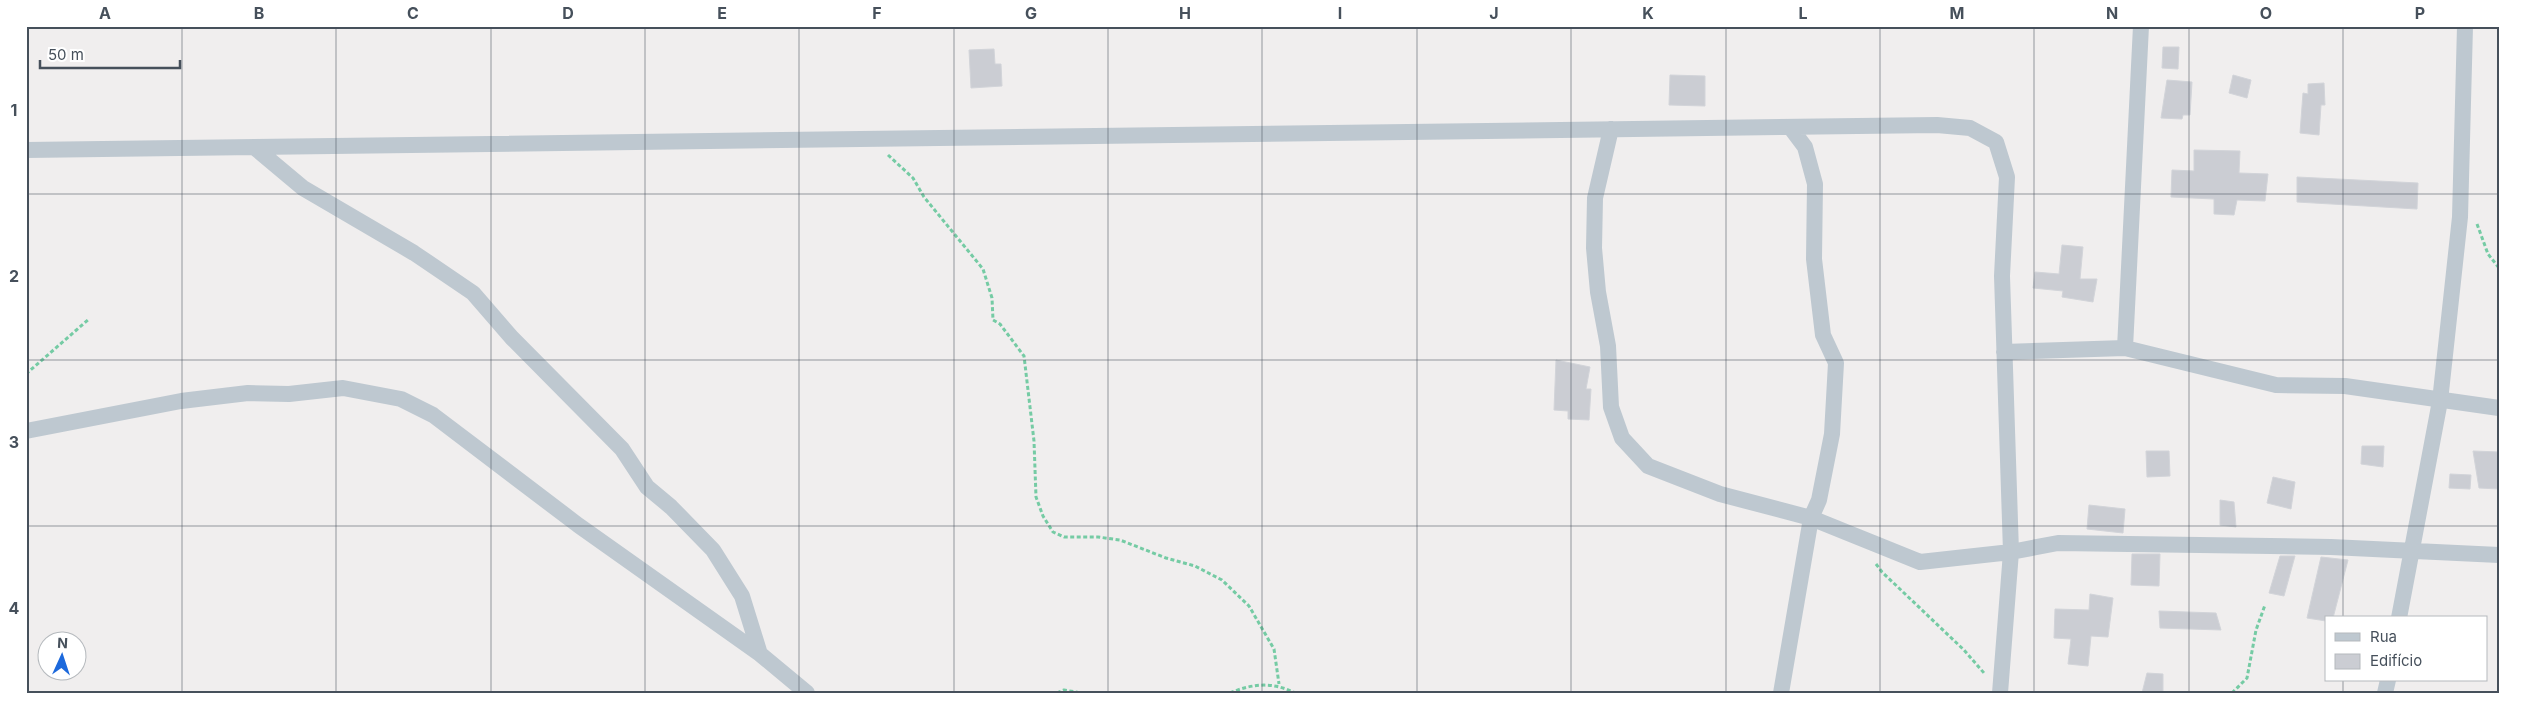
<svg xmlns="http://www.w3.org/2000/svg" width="2525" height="719" font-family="Inter,sans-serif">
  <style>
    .building { fill: #cbcdd3; stroke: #d2d4d9 }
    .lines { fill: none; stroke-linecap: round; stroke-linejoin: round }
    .path { stroke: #75cba4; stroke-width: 3; stroke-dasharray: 4 2.5; stroke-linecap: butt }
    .minor { stroke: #bec8d0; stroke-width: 16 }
    .grid { fill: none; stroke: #46505b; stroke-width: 1; stroke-opacity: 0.55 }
    .neatline { fill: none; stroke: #46505b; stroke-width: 2 }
    .grid-label { font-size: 16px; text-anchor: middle; font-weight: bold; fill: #46505b }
  </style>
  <rect width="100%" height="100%" fill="#f0eeee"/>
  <path class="building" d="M2163 47H2179L2178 69 2162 68Z
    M994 49 995 64H1001L1002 86 971 88 969 50Z
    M1670 75 1705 76V106L1669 105Z
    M2233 75 2251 80 2247 98 2229 93Z
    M2167 80 2192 82 2190 115H2183L2182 119 2161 118Z
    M2324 83 2325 105H2321L2319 135 2300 133 2303 93 2308 94V84Z
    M2194 150 2240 151 2239 173 2268 174 2265 201 2237 200 2234 215 2214 214V199L2171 197 2172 170 2194 171Z
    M2297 177 2418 183 2417 209 2297 202Z
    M2062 245 2083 247 2080 279H2097L2093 302 2062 297 2063 291 2033 288 2035 272 2059 274Z
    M1556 360 1590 367 1586 389H1591L1589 420 1568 419V411L1554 410Z
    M2362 446H2384L2383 467 2361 464Z
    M2146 451H2169L2170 476 2147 477Z
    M2473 451 2499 452V489L2479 488Z
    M2450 474 2471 475 2470 489 2449 488Z
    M2273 477 2295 482 2291 509 2267 503Z
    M2220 500 2234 502 2236 527 2220 525Z
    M2089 505 2125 509 2123 533 2087 529Z
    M2132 554H2160L2159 586 2131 585Z
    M2280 556H2295L2284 596 2269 593Z
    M2321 557 2348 560 2333 618H2326V621L2307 618Z
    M2090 594 2113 598 2108 637 2091 636 2088 666 2068 664 2071 639 2054 638 2055 609 2089 610Z
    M2159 611 2216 613 2221 630 2160 628Z
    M2147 673 2163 674V693H2142Z"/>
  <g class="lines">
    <path class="path" d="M888 155 913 178 924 197 983 269 992 298 993 320 1000 324 1024 356 1034 441 1036 497 1043 516 1053 532 1064 537H1098L1120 540 1166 558 1195 566 1222 580 1249 606 1274 649 1279 684
      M2477 224 2488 254 2499 268
      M26 374 89 319
      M1876 564 1882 572 1964 650 1984 673
      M1057 693 1064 690 1082 693
      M1230 693C1253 683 1274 682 1295 693
      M2232 693 2247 678 2256 630 2265 605"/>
    <path class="minor" d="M1611 129 1595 198 1594 248 1598 292 1608 346 1611 407 1622 438 1648 466 1720 494 1811 518 1920 562 2011 552 2058 543 2331 547 2499 555
      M254 147 303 188 414 253 473 293 512 338 622 449 647 487 671 507 713 550 742 596 760 654
      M26 150 1937 125 1970 128 1996 142 2007 177 2002 276 2011 552 2000 693
      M2125 348 2141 26
      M2004 352 2125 348 2276 385 2345 386 2499 408
      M26 431 181 401 248 393 289 394 343 388 401 399 433 415 578 525 760 654 807 693
      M2399 618 2440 401 2460 217 2465 26
      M1781 693 1811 518 1819 500 1832 434 1836 363 1823 335 1814 259 1815 184 1805 147 1790 127
      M2385 693 2388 680"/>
  </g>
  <path class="grid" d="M182 26V693M336 26V693M491 26V693M645 26V693M799 26V693M954 26V693M1108 26V693M1262 26V693M1417 26V693M1571 26V693M1726 26V693M1880 26V693M2034 26V693M2189 26V693M2343 26V618M26 194H2499M26 360H2499M26 526H2499M2343 680V693"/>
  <rect width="2525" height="719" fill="none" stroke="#ffffff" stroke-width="55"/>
  <rect x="2325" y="616" width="162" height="65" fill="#ffffff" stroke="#b5b9bd"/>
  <rect x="2335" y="633" width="25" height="8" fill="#bec8d0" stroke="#b5b9bd"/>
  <text x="2370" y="642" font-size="15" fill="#46505b">Rua</text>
  <rect x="2335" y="654" width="25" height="15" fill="#cbcdd3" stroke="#b5b9bd"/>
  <text x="2370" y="666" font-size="15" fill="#46505b">Edifício</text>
  <g transform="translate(62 656) rotate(3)"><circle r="24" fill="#ffffff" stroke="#b5b9bd"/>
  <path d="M0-4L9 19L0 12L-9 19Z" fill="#1c69dc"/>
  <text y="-8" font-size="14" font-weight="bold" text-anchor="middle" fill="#46505b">N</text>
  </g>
  <path d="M40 60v8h140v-8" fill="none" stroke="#46505b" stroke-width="2.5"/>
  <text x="48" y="60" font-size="15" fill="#46505b" stroke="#ffffff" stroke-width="4" paint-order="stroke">50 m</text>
  <rect x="28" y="28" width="2470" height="664" class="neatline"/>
  <g class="grid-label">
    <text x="105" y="19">A</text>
    <text x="259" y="19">B</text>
    <text x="413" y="19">C</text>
    <text x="568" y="19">D</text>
    <text x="722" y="19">E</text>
    <text x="877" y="19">F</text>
    <text x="1031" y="19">G</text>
    <text x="1185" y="19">H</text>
    <text x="1340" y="19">I</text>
    <text x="1494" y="19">J</text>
    <text x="1648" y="19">K</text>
    <text x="1803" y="19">L</text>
    <text x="1957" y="19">M</text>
    <text x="2112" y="19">N</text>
    <text x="2266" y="19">O</text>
    <text x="2420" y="19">P</text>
    <text x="14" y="116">1</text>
    <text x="14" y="282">2</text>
    <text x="14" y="448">3</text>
    <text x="14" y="614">4</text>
  </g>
</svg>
